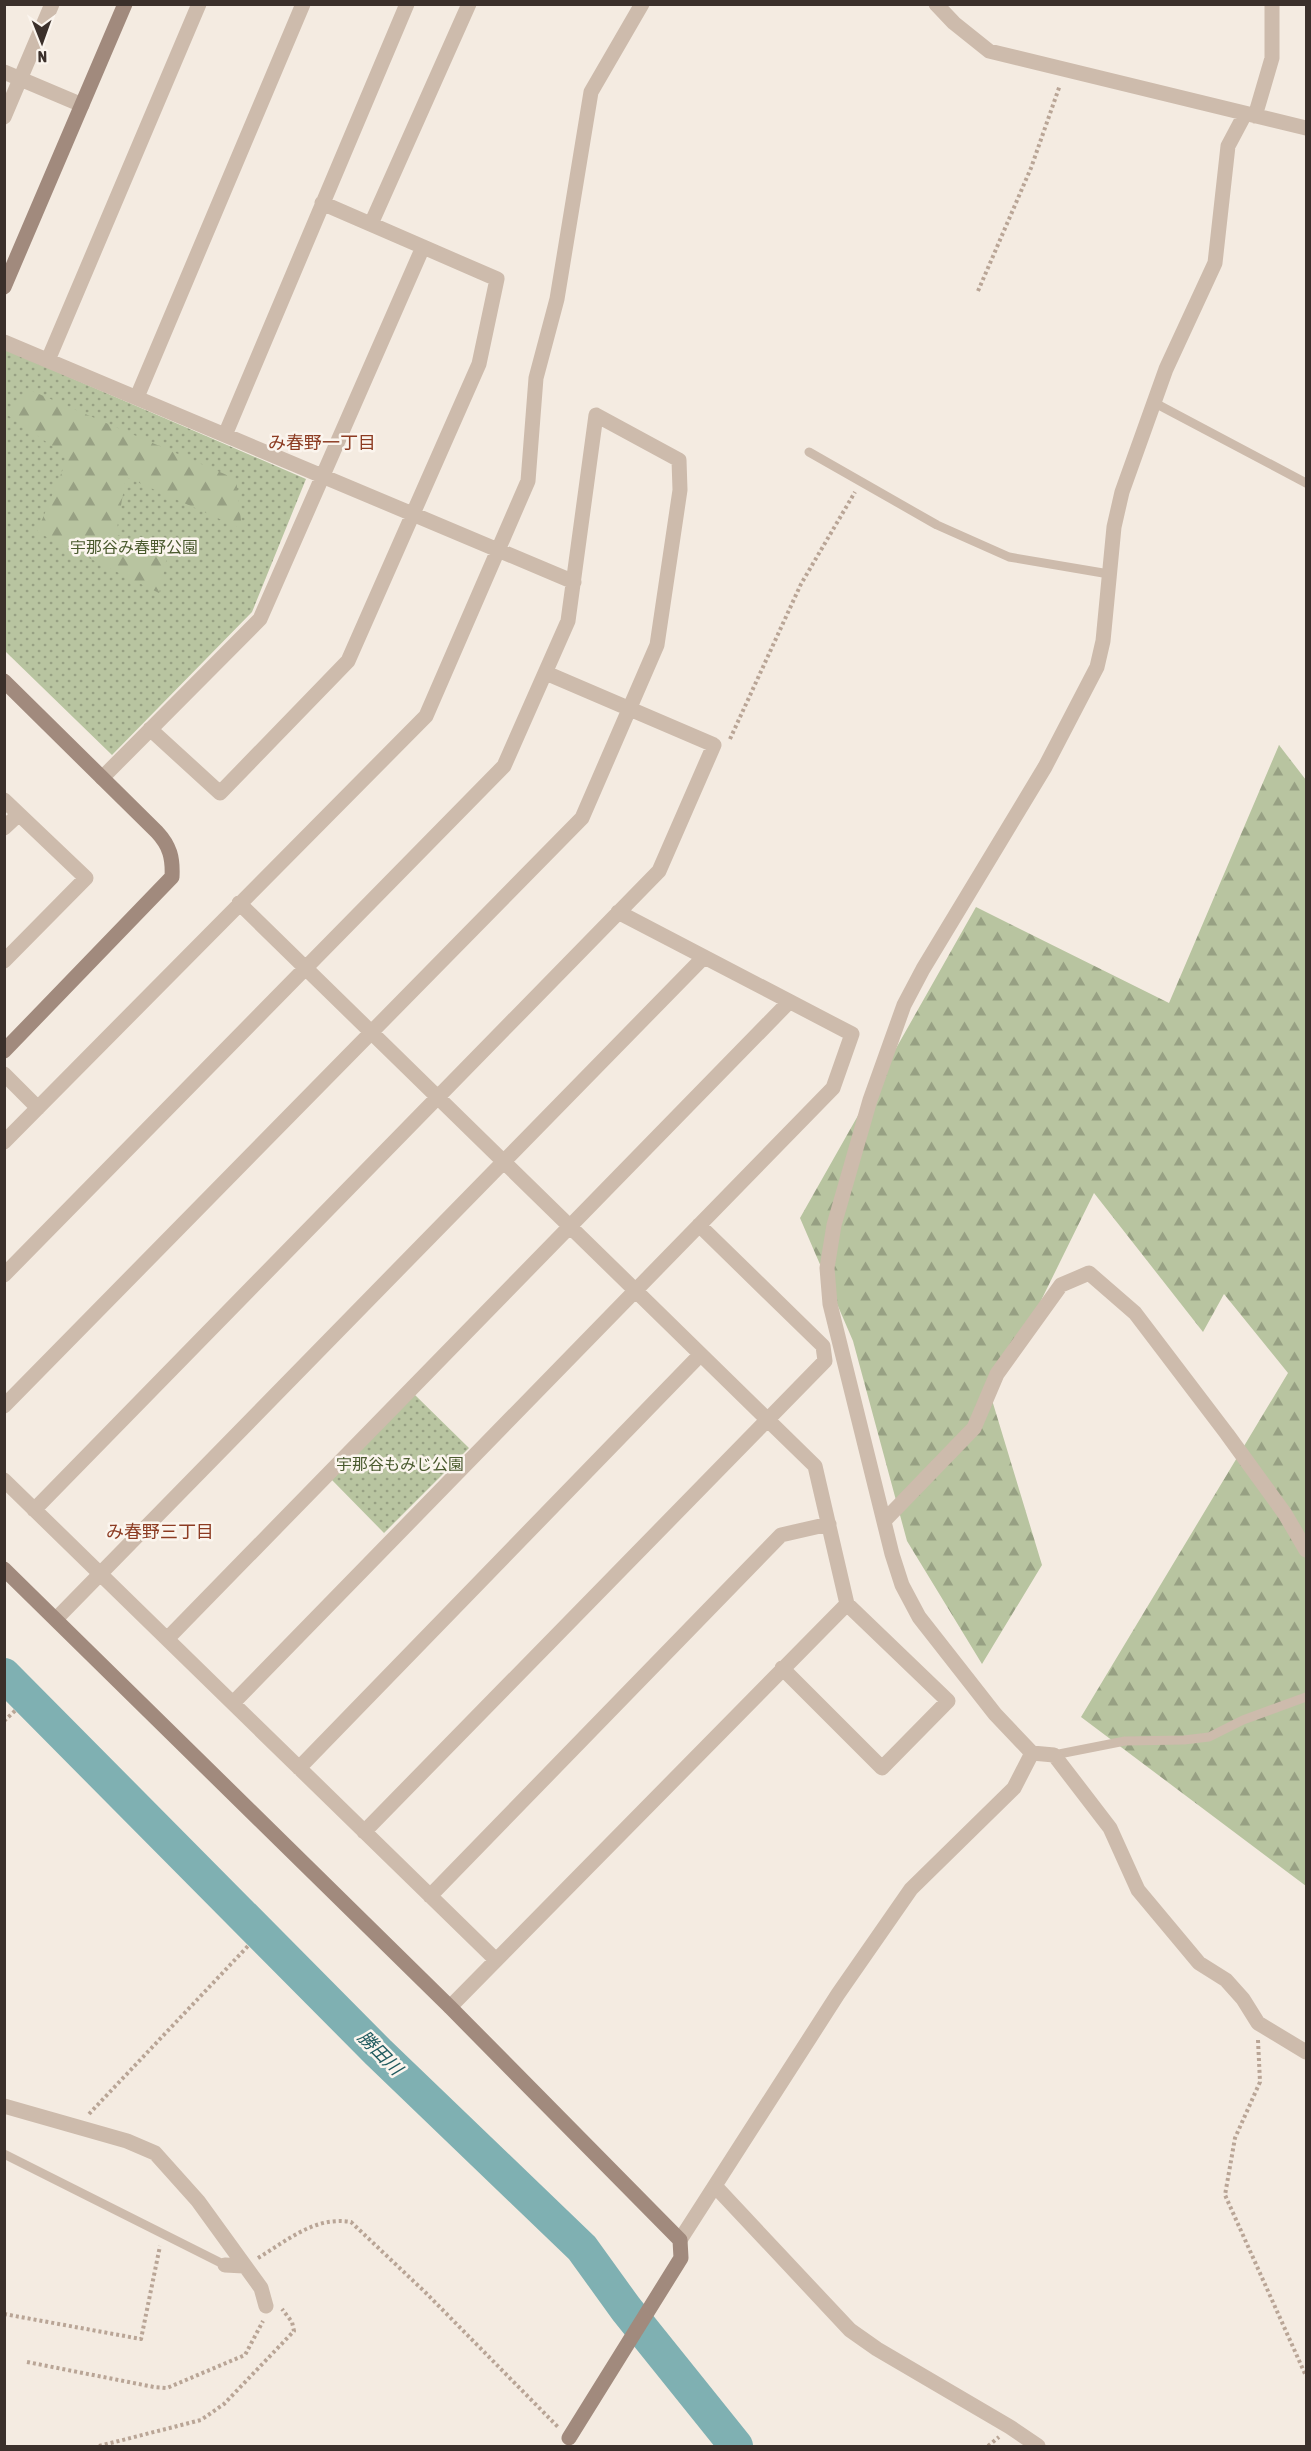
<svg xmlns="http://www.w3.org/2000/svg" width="1311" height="2451" font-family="'Asap Condensed','Noto Sans JP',sans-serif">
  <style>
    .grass { fill: url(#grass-dots) }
    .forest { fill: url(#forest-firs) }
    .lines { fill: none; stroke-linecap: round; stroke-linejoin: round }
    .river { stroke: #7fb0b2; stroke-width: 34 }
    .path { stroke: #b9a596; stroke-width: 4; stroke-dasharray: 3 3; stroke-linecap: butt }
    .lane { stroke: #cdbbac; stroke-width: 9 }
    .street { stroke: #cdbbac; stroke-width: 15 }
    .secondary { stroke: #a18a7d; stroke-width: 15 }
    .labels { text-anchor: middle; stroke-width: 5; stroke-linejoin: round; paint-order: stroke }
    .park-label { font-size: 16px; fill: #4a5a2e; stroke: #fbf5ee }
    .neighbourhood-label { font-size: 18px; fill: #8c3b22; stroke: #fbf5ee }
    .water-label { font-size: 18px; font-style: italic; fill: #1f5a5e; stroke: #fbf5ee }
  </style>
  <defs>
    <pattern id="grass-dots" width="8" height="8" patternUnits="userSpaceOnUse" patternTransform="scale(1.5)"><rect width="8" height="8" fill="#b8c4a0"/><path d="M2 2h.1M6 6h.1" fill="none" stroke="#97a083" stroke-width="1.8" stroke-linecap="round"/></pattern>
    <pattern id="forest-firs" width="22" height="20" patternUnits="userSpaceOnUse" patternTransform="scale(1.5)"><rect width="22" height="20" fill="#b8c4a0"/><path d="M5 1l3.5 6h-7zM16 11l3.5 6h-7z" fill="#97a083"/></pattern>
  </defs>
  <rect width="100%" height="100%" fill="#f4ebe1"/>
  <path class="grass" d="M4 349 306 479 252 612 112 755 5 651Z
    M415 1395 469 1448 384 1533 331 1479Z"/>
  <path class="forest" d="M32 391 236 479 242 529 126 477 116 534 167 557 159 593 37 532 68 457 6 414Z
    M1279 745 1306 780V1886L1081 1717 1288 1373 1224 1294 1203 1332 1094 1193 992 1400 1042 1565 982 1664 907 1541 853 1341 800 1218 976 907 1169 1003Z"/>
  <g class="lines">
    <path class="river" d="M4 1675 378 2052 582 2248 626 2309 736 2446"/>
    <path class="path" d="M978 291 1031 168 1060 85
      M730 739 801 584 855 492
      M4 1721 17 1709
      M1258 2040 1260 2082 1235 2138 1225 2195 1306 2376
      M89 2114 248 1946
      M258 2258C288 2240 315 2216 351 2222L426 2293 558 2427
      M4 2314 141 2339 160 2246
      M27 2362 154 2387 167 2388 245 2355 263 2321
      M99 2446 201 2420 224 2404 294 2331 292 2322 282 2309
      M988 2446 999 2437"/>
    <path class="lane" d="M1153 402 1306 483
      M809 452 937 525 1009 557 1109 574
      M1054 1755 1125 1741 1184 1740 1209 1737 1243 1720 1306 1697
      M4 2154 225 2265"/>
    <path class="street" d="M936 4 954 23 989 51 1306 128
      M4 72 82 105
      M1255 116 1272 58V4
      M4 117 52 4
      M371 224 469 4
      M4 342 574 582
      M48 360 199 4
      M137 397 303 4
      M225 435 407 4
      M150 729 220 793 348 661 479 364 497 279 322 203
      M102 778 260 619 423 247
      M4 800 86 878 4 961
      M4 828 19 814
      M239 903 815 1466 847 1604 948 1701 882 1768 782 1668
      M4 1074 38 1108
      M4 1142 426 716 528 481 536 378 557 299 591 92 642 4
      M4 1275 504 766 568 621 596 415 679 460 680 490 657 645 582 818 4 1406
      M4 1480 496 1960
      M34 1510 659 871 714 745 546 673
      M884 1521 974 1428 997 1374 1061 1285 1089 1273 1135 1313 1227 1434 1285 1514 1306 1550
      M56 1619 703 958
      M167 1639 789 1002
      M233 1703 833 1088 852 1034 618 912
      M1032 1753 1054 1755 1110 1828 1138 1890 1199 1963 1226 1980 1243 1999 1258 2023 1306 2052
      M299 1768 700 1355
      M364 1832 825 1361 823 1346 699 1225
      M430 1896 781 1535 829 1524
      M450 2007 847 1604
      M4 2106 127 2141 155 2153 198 2201 261 2288 266 2306
      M715 2186 850 2330 877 2349 1010 2427 1038 2446
      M680 2240 838 1994 911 1889 1014 1788 1032 1753 995 1714 919 1617 902 1585 892 1554 830 1304 827 1268 834 1225 870 1100 904 1005 923 969 1045 767 1097 667 1103 641 1114 527 1122 492 1166 369 1215 263 1228 146 1245 114
      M225 2265 244 2266"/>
    <path class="secondary" d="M4 287 125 4
      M4 681 157 832C170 846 173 858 172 877L4 1051
      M4 1569 450 2007 680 2240 681 2258 569 2438"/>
  </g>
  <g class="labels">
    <g class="park-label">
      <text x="134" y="553">宇那谷み春野公園</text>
      <text x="400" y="1470">宇那谷もみじ公園</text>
    </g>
    <g class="neighbourhood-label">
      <text x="322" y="449">み春野一丁目</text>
      <text x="160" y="1538">み春野三丁目</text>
    </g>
    <g class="water-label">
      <text transform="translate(380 2053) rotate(45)" y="6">勝田川</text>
    </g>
  </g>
  <rect width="1311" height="2451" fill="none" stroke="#3b302b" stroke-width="12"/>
  <g transform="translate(42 42) rotate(179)" stroke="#fbf5ee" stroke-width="4.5" paint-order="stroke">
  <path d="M0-4.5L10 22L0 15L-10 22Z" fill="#3b302b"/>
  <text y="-9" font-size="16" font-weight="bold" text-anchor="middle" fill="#3b302b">N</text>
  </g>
</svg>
